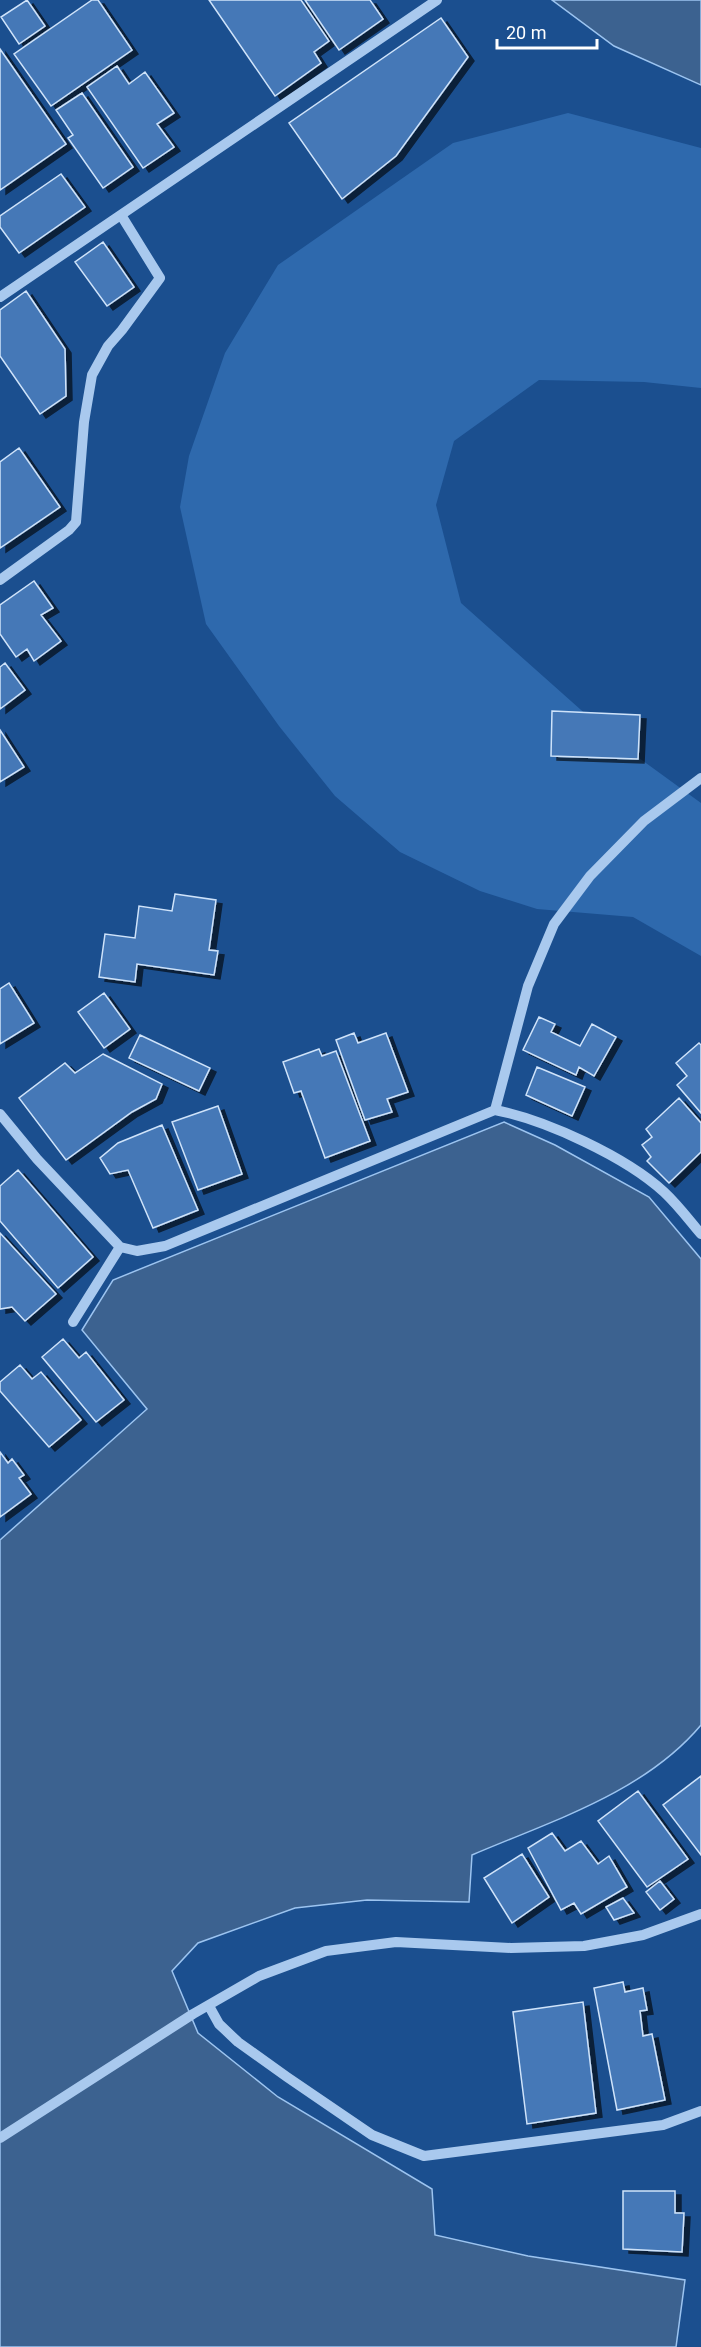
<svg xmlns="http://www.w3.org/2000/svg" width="701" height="2347" font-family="Roboto,sans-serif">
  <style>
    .green { fill: #2e69ad }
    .water { fill: #3c6290; stroke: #9cc4f0; stroke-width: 1.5 }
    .building { fill: #4478b7; stroke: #cfe3fa; stroke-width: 1.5; filter: url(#shadow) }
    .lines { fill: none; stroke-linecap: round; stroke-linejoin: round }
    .minor { stroke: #a9c9ee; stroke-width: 10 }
  </style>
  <defs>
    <filter id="shadow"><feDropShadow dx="6" dy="4" stdDeviation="0" flood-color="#0009"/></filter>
  </defs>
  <rect width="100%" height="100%" fill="#1b4f8f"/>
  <path class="green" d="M568 113 701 148V388L644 382 539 380 454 441 436 505 461 603 617 742 701 803V956L633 917 537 909 480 891 400 852 335 796 279 726 206 624 180 507 189 456 225 353 278 265 453 143Z"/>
  <path class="water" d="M552 0H701V85L614 46Z
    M504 1122 555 1145 649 1197 701 1259V1725C644 1793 551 1821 472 1855L469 1902 367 1900 295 1908 198 1943 172 1971 198 2033 278 2097 432 2189 435 2235 528 2256 685 2280 676 2347H0V1540L147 1409 82 1330 113 1280Z"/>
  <path class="building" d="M27 0 45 26 19 44 1 17Z
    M92 0H98L132 50 51 106 14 54Z
    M209 0H301L329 41 314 52 321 63 275 96Z
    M305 0H370L383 19 339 50Z
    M441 18 468 57 396 156 342 199 289 123Z
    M0 49 66 144 0 190Z
    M117 66 129 84 145 72 174 113 157 124 174 147 143 168 87 87Z
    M82 93 133 167 103 188 68 138 73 135 56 110Z
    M61 174 85 207 19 253 0 227V216Z
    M103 242 134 287 107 306 75 262Z
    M26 291 65 349 66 396 40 414 0 356V310Z
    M19 448 60 507 0 548V462Z
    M34 581 53 608 41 615 61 641 34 661 27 649 16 657 0 634V605Z
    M5 663 25 690 0 709V667Z
    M552 711 640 715 638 759 551 756Z
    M0 730 24 767 0 782Z
    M175 894 216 900 209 950 218 951 214 975 137 964 135 982 99 977 105 934 135 938 139 906 172 911Z
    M9 983 34 1023 0 1044V989Z
    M104 993 130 1029 104 1048 78 1012Z
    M539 1017 555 1024 551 1032 580 1046 592 1024 616 1037 594 1076 579 1067 576 1075 523 1050Z
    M354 1033 358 1043 386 1033 408 1092 387 1099 392 1112 365 1120 336 1040Z
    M140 1035 210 1068 199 1091 129 1058Z
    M699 1043 701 1045V1113L677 1085 687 1076 676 1063Z
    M319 1049 322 1056 336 1051 370 1141 325 1158 301 1091 294 1093 283 1062Z
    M103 1054 162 1084 156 1099 132 1112 66 1160 19 1098 65 1063 75 1073Z
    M537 1067 585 1087 572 1116 526 1095Z
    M679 1098 701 1123V1152L669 1183 647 1161 651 1157 642 1145 652 1137 646 1129Z
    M218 1106 242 1174 198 1190 172 1122Z
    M162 1125 198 1210 153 1228 128 1170 110 1174 100 1158 118 1143Z
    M18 1170 93 1257 58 1288 0 1221V1186Z
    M0 1233 56 1294 25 1321 12 1307 0 1309Z
    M63 1339 79 1358 86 1352 124 1400 96 1422 42 1357Z
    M20 1365 32 1379 41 1372 81 1420 49 1447 0 1391V1382Z
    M0 1452 8 1463 12 1459 24 1475 19 1478 31 1494 0 1517Z
    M701 1776V1855L663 1805Z
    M638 1791 688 1859 647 1887 598 1821Z
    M552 1833 565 1851 581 1841 598 1864 609 1856 627 1887 581 1914 574 1903 561 1910 528 1848Z
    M522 1854 549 1897 512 1923 484 1878Z
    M660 1881 674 1899 660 1910 646 1892Z
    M623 1898 634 1913 614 1920 606 1907Z
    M623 1982 625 1992 643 1988 647 2010 640 2011 643 2036 652 2034 665 2100 617 2110 594 1988Z
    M583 2002 596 2113 527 2124 513 2012Z
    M623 2191H675V2213H684L682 2252 623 2249Z"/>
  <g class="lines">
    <path class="minor" d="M0 297 437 0
      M0 580 69 530 76 522 84 422 92 375 108 346 122 330 160 278 121 215
      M495 1110 528 986 554 924 590 876 644 821 701 778
      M0 1114 37 1159 120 1247 137 1251 165 1246 495 1110C546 1120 626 1157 664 1192 678 1205 689 1220 701 1234
      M73 1322 120 1247
      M209 2006 219 2024 238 2042 287 2077 372 2135 424 2156 663 2125 701 2111
      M0 2138 193 2014 259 1976 326 1951 396 1942 511 1948 584 1946 643 1935 701 1914"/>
  </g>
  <path d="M497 39v9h100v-9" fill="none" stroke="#ffffff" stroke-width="3"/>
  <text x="506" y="39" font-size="18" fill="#ffffff" stroke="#1b4f8f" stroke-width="4.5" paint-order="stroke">20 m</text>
</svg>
